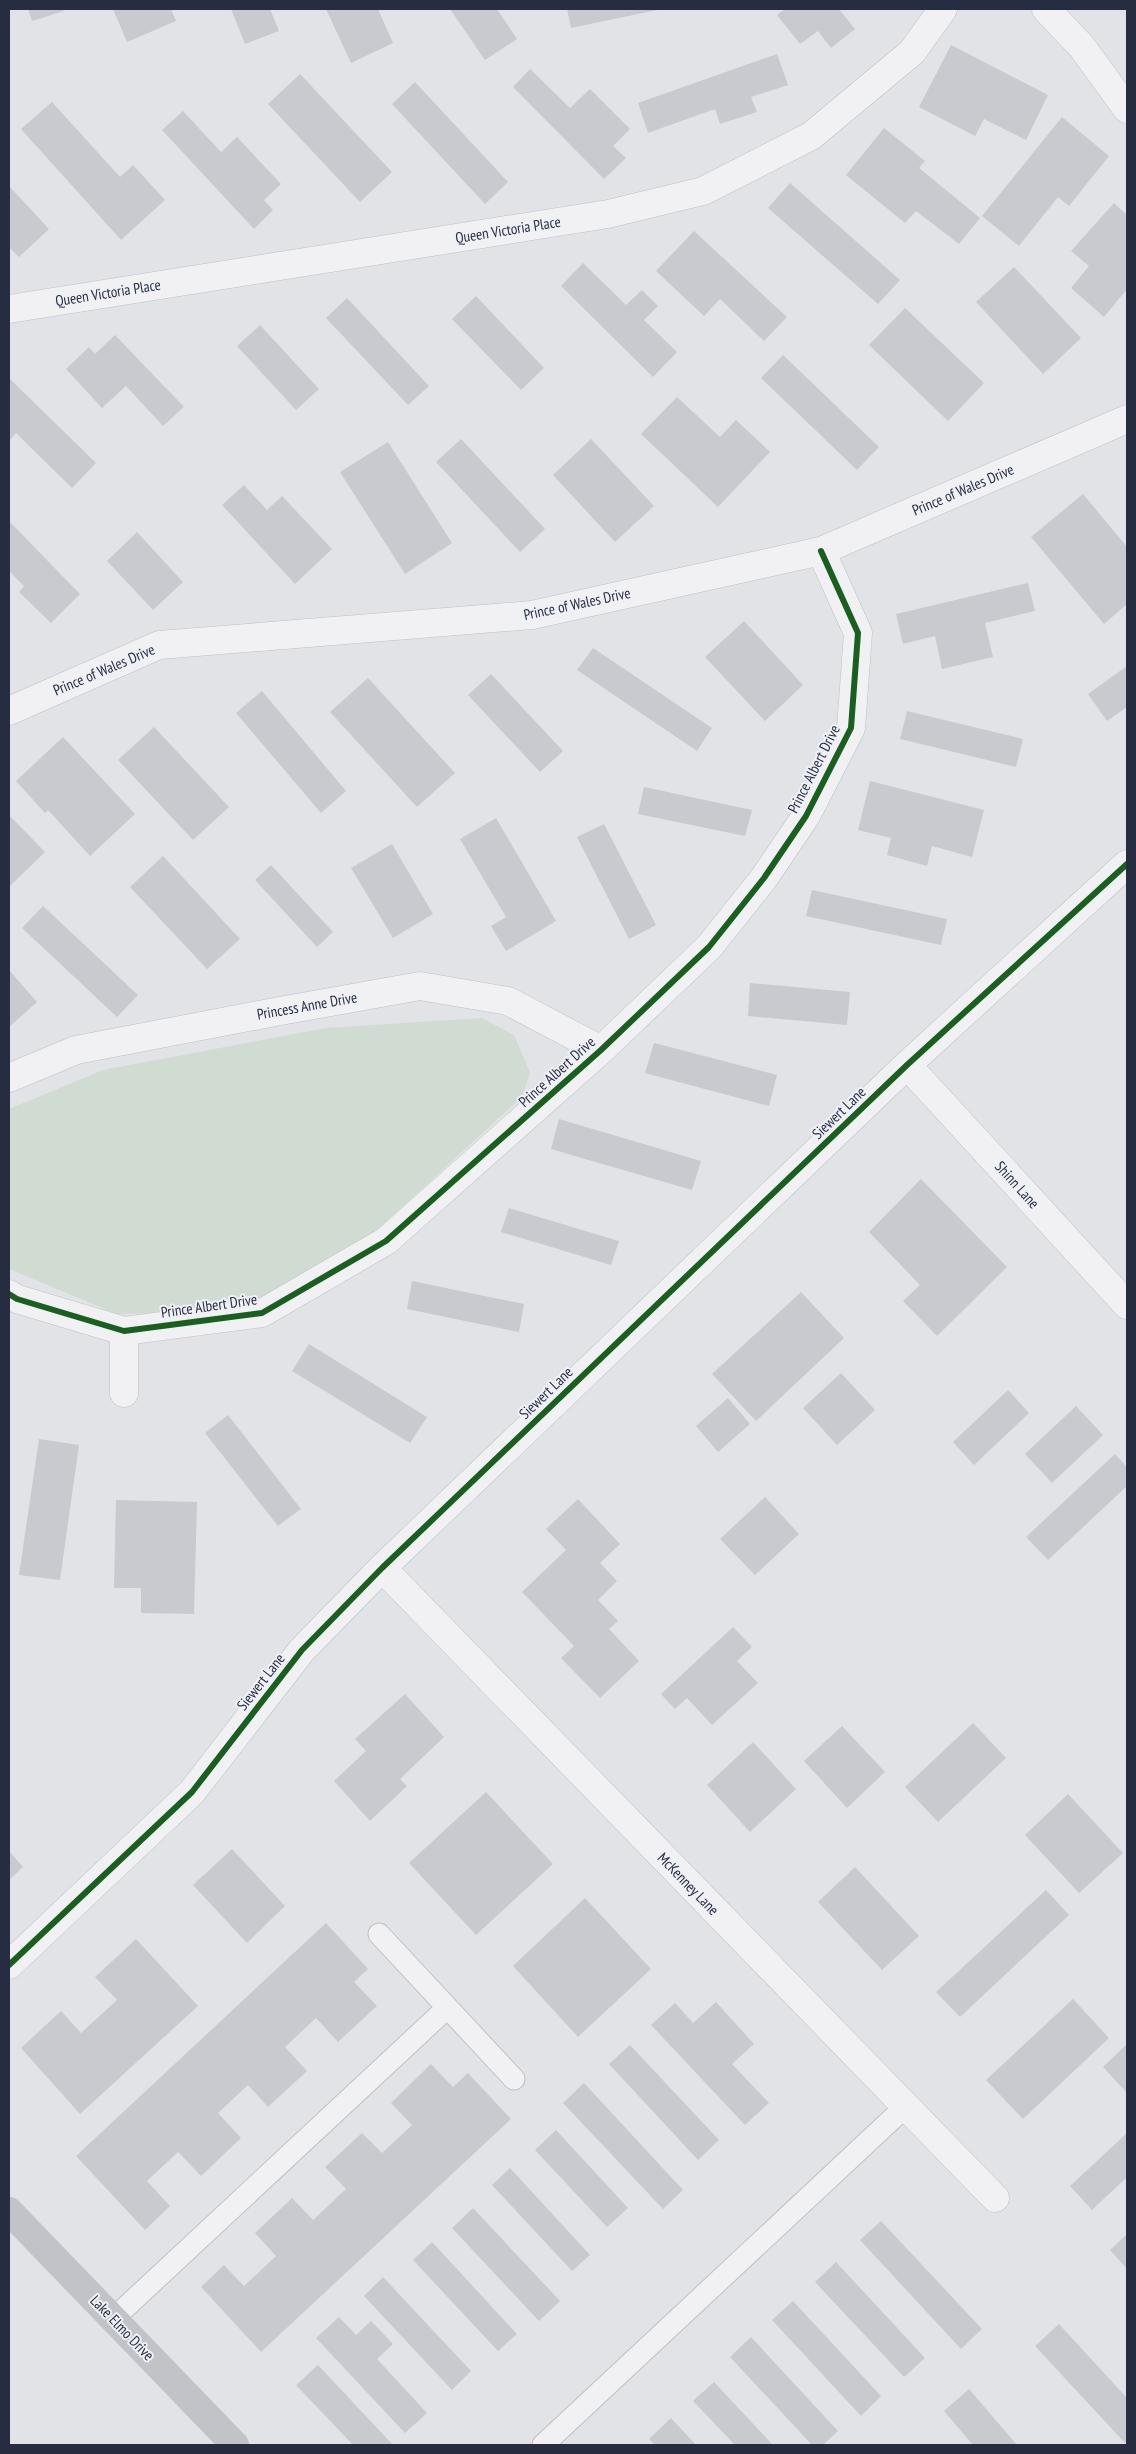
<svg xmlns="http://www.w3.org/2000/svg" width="1136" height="2454" font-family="'PT Sans Narrow',sans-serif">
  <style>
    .green { fill: #d0dbd2 }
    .building { fill: #c8cacf }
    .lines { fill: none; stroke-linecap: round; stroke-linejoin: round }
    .lane-casing { stroke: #bec0c5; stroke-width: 23 }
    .street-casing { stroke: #bec0c5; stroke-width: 29 }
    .lane { stroke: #f1f1f3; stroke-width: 21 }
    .street { stroke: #f1f1f3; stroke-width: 28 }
    .secondary { stroke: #c2c3c9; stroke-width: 28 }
    .cycleway-casing { stroke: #eff1f7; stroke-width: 9 }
    .cycleway { stroke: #1b5e20; stroke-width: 6 }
    .labels { text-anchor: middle; stroke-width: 4; stroke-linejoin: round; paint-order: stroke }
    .street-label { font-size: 15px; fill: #272d41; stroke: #eff1f7 }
  </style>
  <rect width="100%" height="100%" fill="#e1e3e7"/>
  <path class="green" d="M482 1018 514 1035 530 1073 522 1097 378 1229 284 1292 222 1312 117 1314 9 1269V1109L103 1070 326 1028Z"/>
  <path class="building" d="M28 9H63L64 11 32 21Z
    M113 9H171L176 21 127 42Z
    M231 9H270L279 31 245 44Z
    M326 9H378L393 43 351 63Z
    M450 9H497L517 39 485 60Z
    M567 9H657V10L571 28Z
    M785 9H839L855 29 831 48 818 31 800 44 777 15Z
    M951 45 1048 95 1026 140 984 119 975 136 919 107Z
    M777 54 788 85 751 97 757 112 720 124 715 109 648 133 638 103Z
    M530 69 570 108 590 89 630 129 613 146 626 158 604 179 513 87Z
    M300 74 392 172 360 202 268 104Z
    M415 82 508 182 485 204 392 104Z
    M52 102 120 177 133 165 165 200 121 240 21 129Z
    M183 111 221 152 237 137 281 184 264 200 273 210 254 229 162 130Z
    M1062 117 1109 156 1069 206 1058 197 1019 246 982 216Z
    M884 128 925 161 919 168 980 218 959 244 916 211 905 223 846 175Z
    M790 183 900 280 878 304 768 208Z
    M9 186 49 229 19 257 9 247Z
    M1114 203 1127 215V289L1104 317 1071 288 1089 266 1071 251Z
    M694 231 787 317 764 341 720 299 704 316 656 271Z
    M583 263 626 305 642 290 658 306 644 320 677 352 653 377 561 286Z
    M1014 267 1081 338 1043 374 976 302Z
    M476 296 544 368 521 390 452 319Z
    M347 298 429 386 408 405 326 318Z
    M905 308 984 383 948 421 869 345Z
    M260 325 319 389 296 410 237 346Z
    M115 335 184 407 163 426 126 386 102 408 66 369 89 347 95 354Z
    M783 355 879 447 857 470 761 378Z
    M9 378 96 463 72 488 16 433 9 441Z
    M677 397 720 437 736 420 770 452 718 507 641 434Z
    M461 439 545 529 520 552 436 462Z
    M591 439 654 506 615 542 553 475Z
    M388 442 452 543 405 574 340 472Z
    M244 485 267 510 282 496 332 549 295 584 222 505Z
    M1083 494 1127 547V604L1104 624 1031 537Z
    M9 521 80 594 51 623 19 592 24 586 9 571Z
    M137 532 183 582 153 610 107 561Z
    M1028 583 1035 611 985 623 993 657 942 669 935 636 903 644 896 614Z
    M744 621 803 685 765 721 705 657Z
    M593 648 712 728 697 751 577 670Z
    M1127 666V707L1107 721 1088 694Z
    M491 674 563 751 540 772 468 695Z
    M368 678 455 773 417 807 330 712Z
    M262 691 346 791 321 813 236 713Z
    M907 711 1023 739 1016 767 900 739Z
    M154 727 229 807 193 840 118 760Z
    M63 737 135 814 90 856 48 810 45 813 16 781Z
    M870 781 984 810 972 857 932 846 927 866 887 855 891 838 858 830Z
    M644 787 752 810 745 836 638 814Z
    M9 815 45 852 9 887Z
    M496 818 556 921 506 951 491 926 506 917 460 839Z
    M604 824 656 925 629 939 577 837Z
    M392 844 433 914 393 938 351 868Z
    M163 856 240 939 207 969 130 887Z
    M271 865 333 932 317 947 255 880Z
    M812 890 947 919 941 945 806 916Z
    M43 906 138 995 117 1017 22 928Z
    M9 970 37 1002 9 1027Z
    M750 983 850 992 847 1025 748 1016Z
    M654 1043 777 1075 769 1106 645 1073Z
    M559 1119 701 1161 692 1190 551 1149Z
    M921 1179 1007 1267 937 1336 903 1301 920 1285 869 1232Z
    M509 1208 619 1241 611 1265 501 1232Z
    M412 1281 524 1304 519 1332 407 1309Z
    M801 1292 844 1338 756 1421 712 1374Z
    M309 1344 427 1417 410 1443 292 1371Z
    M841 1373 875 1410 837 1445 803 1408Z
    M1008 1390 1029 1413 974 1465 953 1442Z
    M728 1398 750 1424 718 1452 696 1426Z
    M1076 1406 1103 1435 1052 1483 1025 1454Z
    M228 1415 301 1509 278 1526 205 1433Z
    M39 1439 79 1445 60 1580 19 1575Z
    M1115 1454 1127 1467V1486L1048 1560 1026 1537Z
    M765 1497 799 1534 755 1575 720 1539Z
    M578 1499 620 1544 600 1563 617 1581 598 1600 618 1621 609 1629 639 1661 600 1698 561 1658 574 1646 522 1592 566 1550 546 1529Z
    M116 1500 197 1502 194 1614 141 1613V1588H114Z
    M733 1627 752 1647 737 1661 758 1683 712 1725 687 1698 675 1709 661 1694Z
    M405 1694 444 1737 400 1779 407 1786 370 1821 334 1781 366 1751 355 1739Z
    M973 1723 1006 1758 938 1822 905 1787Z
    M842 1726 885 1772 847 1808 804 1761Z
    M753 1742 796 1789 750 1832 707 1785Z
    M486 1792 553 1864 476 1935 409 1863Z
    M1068 1794 1123 1853 1079 1893 1025 1835Z
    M232 1849 285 1906 247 1943 193 1885Z
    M9 1851 23 1867 9 1880Z
    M855 1867 919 1936 882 1970 818 1902Z
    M1046 1890 1069 1915 960 2017 936 1992Z
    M585 1898 651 1969 578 2037 513 1966Z
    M326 1923 368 1969 354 1982 377 2006 338 2042 316 2018 285 2047 307 2071 268 2107 248 2085 218 2113 241 2138 201 2176 178 2152 147 2181 170 2206 145 2230 76 2156Z
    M136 1939 198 2006 80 2114 21 2048 61 2011 81 2033 117 2000 95 1977Z
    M1073 1999 1109 2038 1023 2119 986 2080Z
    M716 2002 754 2044 732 2064 769 2103 745 2125 651 2025 675 2003 693 2023Z
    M1127 2044V2093L1103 2067Z
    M630 2045 719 2140 698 2160 609 2064Z
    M431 2064 453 2087 468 2073 511 2119 261 2352 201 2287 224 2265 244 2286 276 2256 255 2233 292 2198 313 2220 346 2189 325 2167 362 2133 382 2153 412 2125 391 2103Z
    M584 2083 683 2190 663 2209 563 2103Z
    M556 2130 628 2208 607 2227 535 2150Z
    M1127 2133V2177L1092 2210 1070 2186Z
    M510 2168 590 2255 572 2271 492 2185Z
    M473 2208 560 2301 539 2321 452 2228Z
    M881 2221 982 2329 961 2349 860 2240Z
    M1127 2234V2269L1110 2250Z
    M432 2242 517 2334 498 2351 413 2260Z
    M836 2262 925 2358 904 2377 815 2282Z
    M383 2277 471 2371 452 2390 364 2296Z
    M793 2301 881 2396 861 2416 772 2320Z
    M339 2317 356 2335 371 2321 393 2344 377 2359 427 2413 405 2433 316 2338Z
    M1059 2324 1127 2398V2440L1125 2443 1035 2346Z
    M751 2337 838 2431 823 2445H812L730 2357Z
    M318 2365 393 2445H353L296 2385Z
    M714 2382 773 2445H735L693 2401Z
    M969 2389 1017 2445H973L944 2411Z
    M671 2418 696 2445H655L649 2439Z"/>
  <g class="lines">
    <defs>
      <path id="lane" d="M379 1934 514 2079
        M113 2319 447 2008
        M543 2445 905 2107"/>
      <path id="street" d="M1046 9 1082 47 1127 109
        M9 309 608 214 703 191 811 136 912 52 943 9
        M9 711 159 645 532 615 821 551 1127 419
        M907 1065 1127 1305
        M9 1078 76 1050 280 1011 420 986 508 1001 601 1050
        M9 1294 17 1299 124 1331 262 1313 386 1241 601 1050 709 947 764 878 806 816 851 728 858 633 821 551
        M124 1331V1393
        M382 1568 995 2198
        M9 1965 192 1792 302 1650 382 1568 907 1065 1127 864"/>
    </defs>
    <use href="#lane" class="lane-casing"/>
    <use href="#street" class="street-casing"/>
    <use href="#lane" class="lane"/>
    <use href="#street" class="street"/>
    <path class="secondary" d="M9 2211 235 2445"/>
    <defs>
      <path id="cycleway" d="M9 1294 17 1299 124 1331 262 1313 386 1241 601 1050 709 947 764 878 806 816 851 728 858 633 821 551
        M9 1965 192 1792 302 1650 382 1568 907 1065 1127 864"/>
    </defs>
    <use href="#cycleway" class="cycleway-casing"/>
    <use href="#cycleway" class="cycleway"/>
  </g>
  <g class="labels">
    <g class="street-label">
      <text transform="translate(508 230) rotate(-9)" y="5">Queen Victoria Place</text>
      <text transform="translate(108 293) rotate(-9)" y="5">Queen Victoria Place</text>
      <text transform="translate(963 490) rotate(-23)" y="5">Prince of Wales Drive</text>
      <text transform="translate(577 604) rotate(-12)" y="5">Prince of Wales Drive</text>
      <text transform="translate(104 670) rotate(-23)" y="5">Prince of Wales Drive</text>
      <text transform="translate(814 769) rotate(-63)" y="5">Prince Albert Drive</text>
      <text transform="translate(307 1006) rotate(-10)" y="5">Princess Anne Drive</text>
      <text transform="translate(557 1072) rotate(-42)" y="5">Prince Albert Drive</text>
      <text transform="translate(839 1113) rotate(-44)" y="5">Siewert Lane</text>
      <text transform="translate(1017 1185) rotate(48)" y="5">Shinn Lane</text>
      <text transform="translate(209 1306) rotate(-8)" y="5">Prince Albert Drive</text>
      <text transform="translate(546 1393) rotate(-44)" y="5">Siewert Lane</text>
      <text transform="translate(261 1682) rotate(-52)" y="5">Siewert Lane</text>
      <text transform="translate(688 1884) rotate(46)" y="5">McKenney Lane</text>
      <text transform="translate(122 2328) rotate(46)" y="5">Lake Elmo Drive</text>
    </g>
  </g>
  <rect width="1136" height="2454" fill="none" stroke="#272d41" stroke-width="20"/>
</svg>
